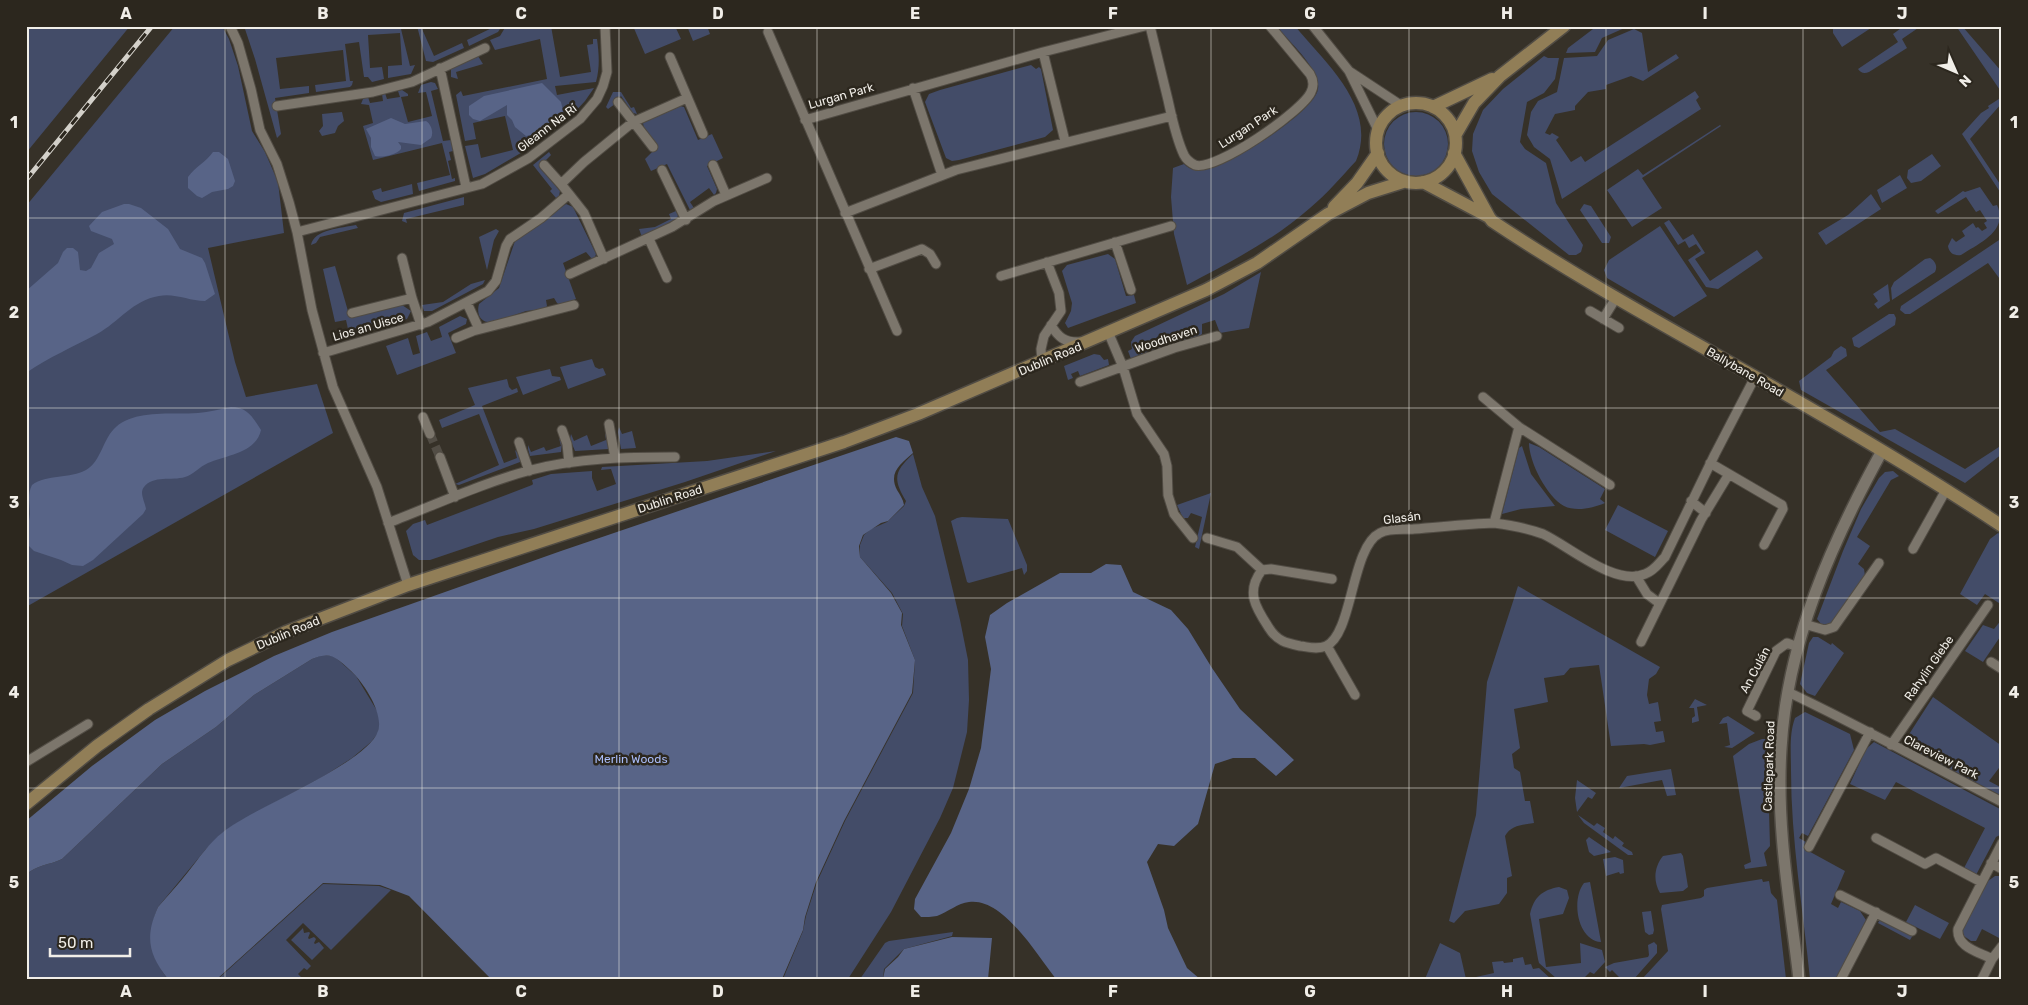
<svg xmlns="http://www.w3.org/2000/svg" width="2028" height="1005" font-family="Rubik,sans-serif">
  <style>
    .green { fill: #434c68 }
    .forest { fill: #586487 }
    .lines { fill: none; stroke-linecap: round; stroke-linejoin: round }
    .minor-tunnel { stroke: #524d45; stroke-width: 9; stroke-dasharray: 9 4.5; stroke-linecap: butt }
    .minor-casing { stroke: #514c44; stroke-width: 11 }
    .tertiary-casing { stroke: #514c44; stroke-width: 14 }
    .secondary-casing { stroke: #514c44; stroke-width: 15 }
    .minor { stroke: #7c766c; stroke-width: 9 }
    .tertiary { stroke: #7c766c; stroke-width: 11 }
    .secondary { stroke: #917e57; stroke-width: 12 }
    .rail-casing { stroke: #d4d1ca; stroke-width: 5 }
    .rail { stroke: #2c271e; stroke-width: 3; stroke-dasharray: 9; stroke-linecap: butt }
    .grid { fill: none; stroke: #f1eee8; stroke-width: 1; stroke-opacity: 0.55 }
    .labels { text-anchor: middle; stroke-width: 5; stroke-linejoin: round; paint-order: stroke }
    .street-label { font-size: 12px; fill: #f1eee8; stroke: #2c271e }
    .park-label { font-size: 12px; fill: #a9bcf8; stroke: #2c271e }
    .neatline { fill: none; stroke: #f1eee8; stroke-width: 2 }
    .grid-label { font-size: 16px; text-anchor: middle; font-weight: bold; fill: #f1eee8 }
  </style>
  <rect width="100%" height="100%" fill="#363128"/>
  <path class="green" d="M26 26H130L26 153Z
    M175 26H222L229 39 238 66 252 131 265 152 278 182 284 233 208 248 235 362 246 397 317 384 333 433 26 607V206Z
    M244 26H412L401 29 410 66 415 65 411 74 388 78V66L402 65 400 33 368 35 370 68 382 67 384 79 372 82 368 77H364L359 42 345 44 350 81H353L352 85 350 87 316 92 315 85 346 81 343 50 276 58 280 89 309 86V93L275 98 281 134 277 138 255 59Z
    M417 26H428L422 29 434 56 462 43 464 48 433 62 426 61Z
    M496 26H502L498 32 469 46 467 40Z
    M506 26H551L560 77 591 72 587 45 593 44V39H597C599 54 600 67 596 82L555 86 557 95 594 88 585 101 572 115 567 110 527 140 531 147 485 174 473 178 465 146 478 144 481 158 513 150 505 116 473 123 476 139 465 141 456 95 461 91 463 96 547 79 540 39 495 50 490 40 500 36Z
    M633 26H675L681 39 645 54Z
    M687 26H707L710 34 693 41Z
    M1276 26H1295C1326 64 1378 107 1356 161 1341 177 1327 194 1310 208 1274 240 1230 262 1187 285L1174 234 1171 197 1173 168 1184 164C1188 168 1194 171 1201 170 1225 169 1314 113 1318 89 1321 70 1288 40 1276 26Z
    M1597 26H1629L1602 38 1595 52 1566 53 1568 48Z
    M1836 26H1874L1842 47 1833 33V29Z
    M1904 26H1921L1902 39 1907 48 1869 72C1864 74 1861 73 1858 69L1898 42 1893 34Z
    M1956 26H1962L2002 72V93Z
    M1634 29 1642 33 1648 72 1676 54 1679 58 1643 81 1631 76 1606 85V89L1588 92 1575 106V110L1555 114 1545 133 1550 135 1552 133 1559 137 1556 140 1571 162 1581 156 1585 162 1695 91 1699 97 1696 100 1701 109 1562 199 1550 159 1534 147 1527 135 1531 112 1538 101 1557 92 1564 58 1597 56 1608 40Z
    M478 56 483 64 456 72 458 79 451 77V69Z
    M1544 56 1548 58H1559L1555 79 1544 93 1527 102 1520 142 1525 149 1546 163 1556 203 1583 245 1581 252 1576 255H1569L1492 194 1479 172 1472 151 1473 134 1483 110 1503 89Z
    M1031 65 1036 69 1039 67 1041 69 1053 130 1045 137 959 160 952 161 946 158 925 102 929 94 940 90Z
    M431 82 435 83 438 89 431 91 443 141 451 140 453 151 449 152 451 160 448 161 452 179 455 178V181L419 191 417 183 450 175 442 143 373 160 363 126 373 123 369 105 361 104 363 99 368 97 370 103 383 101 382 94 385 93 387 99 400 97 398 91 402 90 408 94V96L401 97 408 122 432 116 426 92 418 93 421 85Z
    M613 92H621L631 108 634 107 637 114 633 113 621 96 615 104 608 109 606 107Z
    M2002 97V103L1970 139 2002 187V195L1962 134 1981 113 1989 108 1988 106Z
    M680 106 684 107 698 140 712 134 723 158 707 166 717 189 716 193 714 195 709 188 690 202 694 208 690 210 667 164 651 171 645 159 658 146 644 129 643 123Z
    M342 112 344 121 338 126 335 133 322 136 319 131 323 126 322 114Z
    M1384 144a32 32 0 1 1 64 0a32 32 0 1 1-64 0Z
    M1720 125 1721 126 1642 178 1662 208 1632 227 1607 190 1638 169 1643 175Z
    M549 152 551 155 539 167 560 191 559 196 556 198 550 191 552 189 533 165Z
    M1932 154 1941 166 1921 181 1911 183 1907 178 1908 170Z
    M1900 175 1907 188 1882 203 1877 190Z
    M412 184 413 194 381 202 375 199 372 191 381 188 382 192Z
    M1980 187 1993 206 1997 205C2009 231 1979 243 1961 255 1954 256 1949 253 1948 246L1952 238 1956 242 1965 236 1962 231 1973 223 1976 228 1978 227 1982 231 1987 228 1984 223 1987 221 1980 210 1976 212 1966 197 1938 214 1935 211 1963 191 1965 192Z
    M1871 194 1881 209 1826 245 1818 233 1848 215Z
    M464 197V205L406 219 407 223 402 221 404 213Z
    M566 204 573 207 596 254 595 257 592 259 586 252 563 263 576 299 560 305 557 303 554 298 546 300 547 306 545 309 526 311 494 322C481 324 476 315 479 304L499 288 515 241Z
    M1584 204 1591 206 1611 237 1609 243H1602L1580 210Z
    M676 211 678 216 676 219 642 237 639 229 655 227 671 219 669 214Z
    M1669 220 1683 240 1693 234 1705 253 1695 259 1710 281 1757 250 1763 258 1718 289 1706 287 1688 260 1701 251 1696 244 1689 248 1685 241 1678 245 1664 223Z
    M356 225 358 228 320 237 316 243 311 245C314 229 342 228 356 225Z
    M1660 226 1707 296 1674 317 1607 278 1604 270 1609 260Z
    M496 229 499 231 494 240 487 270 479 237Z
    M2002 238V282L1988 263 1910 314H1905L1900 310 1901 306Z
    M1108 254 1115 259 1126 296 1134 295 1136 303 1068 328 1065 323 1071 311 1072 303 1062 271 1067 265Z
    M1930 258C1935 261 1938 266 1935 272L1892 300 1891 288 1894 282 1925 259Z
    M335 266 350 318 402 305 411 311 407 319 350 337 346 332 340 331 348 329 346 320 335 322 323 269Z
    M1261 272 1249 328 1220 333 1215 320 1202 324V334L1197 338 1131 359 1128 351 1132 349 1131 342 1135 336 1224 294Z
    M485 280 483 284 432 311H424L422 305 443 302 471 284Z
    M1888 284 1890 301 1878 309 1874 304 1878 301 1873 294Z
    M1889 314H1894L1896 318 1895 325 1859 348 1854 346 1852 338Z
    M460 316 467 319 466 324 448 333 456 353 397 375 386 346 408 338 413 355 420 353 416 336 427 332 431 341 442 337 439 327Z
    M1841 346 1846 349 1847 356 1826 370 1880 432 1895 429 1965 469 2002 445V454L1965 483 1801 390 1799 381 1831 357 1834 351Z
    M1094 354 1100 355 1104 360 1108 359 1109 365 1080 376 1078 371 1071 374 1073 378 1068 380 1064 366Z
    M592 359 595 367 599 369 603 368 606 375 568 389 560 367Z
    M550 369 552 376 560 377 561 380 523 395 516 377Z
    M507 379 509 387 512 390 517 388 518 392 482 406 504 463 517 458 515 450 520 455V462L459 485 455 484 499 465 479 414 442 428 439 420 475 405 468 388Z
    M619 427 622 434 632 431 636 448 621 449 618 432Z
    M605 433 607 436 609 449 575 451 570 439 571 434 574 441 587 435 591 446 606 440Z
    M559 438 562 443 561 452 530 456 528 449V445L531 452 544 447 546 451 561 446Z
    M1529 443 1539 447 1605 489 1600 499 1605 503C1593 508 1576 512 1564 506 1547 497 1529 462 1529 443Z
    M1522 446 1531 474 1555 506 1521 509 1502 514 1519 448Z
    M776 451 685 482 534 529 498 537 430 560H419L413 555 406 531 413 524 425 520 427 525 532 485 533 484 532 480 551 474 592 471V478L597 491 616 484 611 469 601 470 602 467 707 461Z
    M913 454 922 487 935 516 960 620 968 660 969 700 967 732 953 788 940 818 891 912 848 979H783L803 931 806 916 817 882 845 821 913 693 915 660 902 626 903 614 892 593 860 557V545L864 535 871 529 887 522 904 506 906 501C892 478 895 471 913 454Z
    M1893 471 1899 476 1891 480 1857 537 1870 546 1858 564 1864 569 1865 576 1833 621 1830 625H1822L1817 619 1843 551 1861 509 1879 478 1885 472Z
    M1211 493 1199 549 1195 547 1202 517 1191 513 1188 518H1183L1177 505Z
    M1618 505 1668 531 1655 557 1605 530Z
    M962 517 1008 519 1027 565V571L1024 575 1022 568 969 583 967 582 951 521 957 518Z
    M1998 533 2002 535V605L1985 594 1977 605 1960 594 1990 539Z
    M1518 586 1660 667 1656 674 1649 679 1647 695 1649 704 1658 702 1661 721 1654 722 1656 732 1663 731 1665 742 1650 745 1644 744 1611 746 1599 665 1570 668 1564 675 1544 678 1548 702 1514 709 1520 748 1512 754 1514 768 1520 772 1525 801H1530L1534 823C1522 825 1511 825 1505 836L1512 876 1507 878V893L1499 904 1465 911 1454 923 1449 921 1476 815 1487 682Z
    M2002 619V634L1983 662 1965 651 1983 625 1994 629Z
    M1813 637H1818L1831 645 1832 643 1844 653 1815 696 1807 693 1800 684 1809 643Z
    M322 655 334 656 356 676 379 714 380 723 378 733 371 742 352 758 324 776 237 823 222 833 206 849 158 907C147 932 150 957 168 979H26V875C35 865 50 865 62 859L162 764 216 727 254 695 312 659Z
    M1933 697 2002 746V764L1989 781 2002 788V796L1911 749 1906 739Z
    M1695 699 1707 705 1697 707 1699 721 1692 723V718L1695 716 1694 708H1689Z
    M1805 712 1850 734 1854 750 1808 836 1802 833 1799 838 1806 842 1803 848 1845 871 1831 904 1838 908 1841 902 1860 911 1866 920 1836 979H1810C1803 909 1791 840 1791 771 1791 753 1789 734 1795 718Z
    M1728 716 1755 733 1732 748 1724 747 1730 745 1727 723 1719 724 1723 718Z
    M1762 739H1767L1770 846 1764 853 1767 866 1745 869 1744 865 1751 862 1733 756 1749 744Z
    M1874 742 2000 809C2003 816 2003 829 2000 835L1996 837 1976 875 1964 868 1985 828 1896 782 1885 800 1850 784 1866 749Z
    M1671 769 1676 795 1667 796 1662 780 1619 788 1627 776Z
    M1577 780 1596 793 1592 799 1588 797 1577 812 1575 798Z
    M1578 815 1594 826 1597 823 1605 828 1603 832 1613 839 1615 836 1624 843 1622 846 1632 852 1633 855H1628L1584 823Z
    M1589 837 1611 852 1594 856 1589 852 1586 840Z
    M1681 853 1683 856 1688 887 1683 891 1660 893C1653 881 1654 867 1663 856Z
    M1615 857 1623 860 1624 873 1620 874 1619 872 1606 876 1603 859Z
    M1995 876H2002V937L2001 939 1982 929 1976 941H1971L1964 936 1962 930 1988 881Z
    M1762 879 1763 882 1769 881 1771 893 1777 900 1786 979H1642L1668 951 1661 909 1662 905 1701 898 1704 896V890L1707 888Z
    M1590 882 1601 942C1577 940 1571 899 1584 883Z
    M323 884 379 886 391 890 331 950 303 923 286 940 311 966 307 970 304 968 298 974 303 979H218Z
    M1559 887 1567 890 1569 898 1563 914 1539 919 1546 967 1581 963 1580 943 1602 950 1605 962 1594 974 1590 972 1583 979H1557L1539 963 1538 959 1530 914C1534 897 1542 890 1559 887Z
    M1915 905 1949 923 1940 939 1906 922Z
    M1651 911 1654 930 1653 934 1649 935 1645 932 1642 912Z
    M1881 918 1913 935 1910 940 1878 923Z
    M303 928 304 933 309 932 310 933 308 938 309 939 314 937 316 939 314 943 315 944 319 942 324 948 312 960 291 940Z
    M953 932 952 936 904 949 884 969 883 979H860L885 943 889 941Z
    M1654 942 1657 945V953L1634 979H1621L1612 970 1610 972 1605 967 1614 963 1648 957 1649 955 1648 945Z
    M1440 943 1460 953 1466 979H1425Z
    M1523 957 1525 965 1531 964 1533 969 1539 968 1551 979H1467L1494 973 1492 962 1503 961 1504 963 1513 962V959Z"/>
  <path class="forest" d="M542 83 561 102 563 111 560 116 531 135 526 136 515 127 512 120 507 115V105L480 121 473 119 469 115V106L484 96Z
    M391 118 405 124 426 121C431 124 434 132 431 138L421 145 398 142 401 146V149C396 155 382 158 375 156L371 147V138L366 129Z
    M213 152H219L228 159 235 181 233 186 228 189 212 192 202 198 197 196 188 188V177C195 167 206 162 213 152Z
    M124 204H129L141 208 168 229 180 249 202 258 205 263 215 294 205 301C189 301 175 293 159 296 133 300 119 322 97 334 73 347 49 357 26 373V291L58 263 63 252 67 248H73L78 252 80 270 86 271 91 268 99 253 114 244 112 239 91 231 89 226 102 212Z
    M231 407C248 407 253 418 261 430 256 453 226 455 208 463 199 467 193 475 185 477 172 481 153 475 144 487 139 493 145 502 146 509L143 514 93 560 83 566 72 565 61 560 34 551 26 543C26 533 29 524 30 514 30 503 27 495 32 485 47 474 70 479 86 470 101 462 103 438 116 427 136 409 173 415 198 413 209 412 220 409 231 407Z
    M896 437 909 441 913 453C901 464 888 472 897 490 900 495 903 499 904 505L888 521 881 523 863 535 859 546 860 557 891 593 902 613 901 625 915 660 912 693 844 821 816 882 805 917 803 930 782 979H491L409 896 380 885 323 883 217 979H168C148 954 145 936 158 907 168 895 179 884 188 872 199 858 209 843 223 832 254 807 367 764 378 731 384 714 364 683 351 671 336 658 332 651 312 659L254 695 216 727 162 764 62 859C50 865 35 865 26 875V821L92 766 155 720 205 691 274 656 332 632 561 551Z
    M1106 564 1121 565 1133 592 1171 610 1188 629 1212 668 1240 709 1294 760 1276 776 1255 758H1233L1215 764 1198 824 1174 846 1158 844 1147 862 1164 910 1168 928 1187 968 1200 979H1056C1037 955 1003 897 969 902 958 903 948 912 937 916 932 917 926 917 921 917L914 909 915 899 951 833 969 789 981 748 991 669 985 637 990 615 1007 603 1060 573H1091Z
    M952 937 992 938 988 979H883L885 969 898 957 904 949Z"/>
  <g class="lines">
    <path class="minor-tunnel" d="M430 434 440 457"/>
    <defs>
      <path id="minor" d="M230 26 238 43 251 89 260 130 277 164 289 202 297 232 312 310 333 387 377 487 408 585
        M1150 26C1156 51 1162 75 1168 100 1172 118 1176 138 1184 155 1186 159 1191 163 1195 165 1215 172 1303 111 1311 92 1314 86 1313 79 1310 74L1270 26
        M1313 26 1349 71 1378 130
        M768 32 897 331
        M1043 52 1065 141
        M670 57 703 134
        M440 68 466 187
        M1349 71 1402 106
        M913 88 942 175
        M618 102 653 147
        M277 106 373 92 412 82 485 48
        M805 120 1043 52 1145 26
        M544 165 561 184
        M713 165 726 195
        M662 170 686 220
        M569 194 561 184 584 162 633 122 687 98
        M845 213 956 170 1172 116
        M297 232 482 184 529 158 580 119 597 99 603 86 607 72 605 26
        M649 239 667 278
        M1115 242 1131 290
        M402 258 412 298 421 325
        M869 269 922 249 930 254 936 264
        M570 274 672 227 714 201 767 178
        M1001 276 1171 226
        M467 303 479 329
        M1590 311 1619 328
        M352 313 412 298
        M1603 319 1616 298
        M1051 325C1058 337 1065 343 1080 342
        M1109 334 1123 367 1137 414 1164 454 1167 466 1168 495 1174 514 1193 538
        M456 338 473 331 574 305
        M323 353 428 322 488 291 496 281 506 246 510 239 541 218 569 194 584 213 604 259
        M1042 362 1041 349 1044 336 1061 311 1059 293 1047 262
        M1080 382 1174 348 1217 336
        M1483 397 1519 427 1610 485
        M423 417 430 434
        M609 424 615 458
        M562 430 567 444 569 463
        M519 442 529 471
        M440 457 455 497
        M1710 463 1782 505 1783 509 1764 545
        M1691 501 1706 513
        M388 523C435 505 482 483 531 470 578 458 627 457 675 457
        M1494 523 1519 427
        M1207 538 1237 547 1262 570
        M1913 549 1946 490
        M1636 576 1647 594 1659 603
        M1332 579 1271 569 1262 570C1245 592 1256 608 1269 628 1277 641 1286 643 1300 646 1309 647 1317 650 1326 646 1353 634 1351 547 1380 533 1389 528 1404 530 1414 529 1441 527 1467 524 1494 523 1510 525 1527 528 1543 534 1569 546 1615 587 1645 574 1654 571 1659 563 1665 557L1715 454 1755 377
        M1804 624 1825 630 1834 627 1879 563
        M1641 642 1701 520 1729 474
        M1327 646 1355 695
        M1991 662 2002 669
        M1788 692C1860 726 1930 765 2002 802
        M1756 716 1747 711 1776 651 1787 643 1798 647
        M1891 745 1988 605
        M26 762 88 724
        M1876 838 1925 864 1936 858 1981 882
        M1809 847 1870 732
        M1991 863 2002 869
        M1840 895 1912 931
        M1992 959 2002 946
        M1841 979 1876 912
        M1982 979 1992 959C1979 952 1956 947 1958 929L2002 843"/>
      <path id="tertiary" d="M1799 979C1790 903 1776 826 1781 749 1787 642 1831 544 1882 451"/>
      <path id="secondary" d="M1376 143a40 40 0 1 1 80 0a40 40 0 1 1-80 0Z
        M1433 107 1492 79
        M1456 134 1474 103 1500 76 1564 26
        M1454 153 1489 217
        M1423 182 1489 217 1492 221C1573 275 1658 322 1743 370 1830 419 1918 470 2002 526
        M1334 207 1357 183 1378 153
        M26 804 97 746 149 709 228 660 286 632 408 585 844 442 918 414 1206 290 1257 263 1328 214 1368 193 1403 182"/>
    </defs>
    <use href="#minor" class="minor-casing"/>
    <use href="#tertiary" class="tertiary-casing"/>
    <use href="#secondary" class="secondary-casing"/>
    <use href="#minor" class="minor"/>
    <use href="#tertiary" class="tertiary"/>
    <use href="#secondary" class="secondary"/>
    <defs>
      <path id="rail" d="M26 180 152 26"/>
    </defs>
    <use href="#rail" class="rail-casing"/>
    <use href="#rail" class="rail"/>
  </g>
  <path class="grid" d="M225 26V979M422 26V979M619 26V979M817 26V979M1014 26V979M1211 26V979M1409 26V979M1606 26V979M1803 26V979M26 218H2002M26 408H2002M26 598H2002M26 788H2002"/>
  <g class="labels">
    <g class="street-label">
      <text transform="translate(841 96) rotate(-16)" y="4">Lurgan Park</text>
      <text transform="translate(1248 127) rotate(-33)" y="4">Lurgan Park</text>
      <text transform="translate(547 128) rotate(-37)" y="4">Gleann Na Rí</text>
      <text transform="translate(368 327) rotate(-16)" y="4">Lios an Uisce</text>
      <text transform="translate(1166 339) rotate(-18)" y="4">Woodhaven</text>
      <text transform="translate(1050 359) rotate(-23)" y="4">Dublin Road</text>
      <text transform="translate(1745 372) rotate(30)" y="4">Ballybane Road</text>
      <text transform="translate(670 499) rotate(-18)" y="4">Dublin Road</text>
      <text transform="translate(1402 518) rotate(-7)" y="4">Glasán</text>
      <text transform="translate(288 633) rotate(-23)" y="4">Dublin Road</text>
      <text transform="translate(1929 668) rotate(-55)" y="4">Rahylin Glebe</text>
      <text transform="translate(1755 670) rotate(-62)" y="4">An Culán</text>
      <text transform="translate(1941 757) rotate(27)" y="4">Clareview Park</text>
      <text transform="translate(1769 766) rotate(-88)" y="4">Castlepark Road</text>
    </g>
    <g class="park-label">
      <text x="631" y="763">Merlin Woods</text>
    </g>
  </g>
  <rect width="2028" height="1005" fill="none" stroke="#2c271e" stroke-width="55"/>
  <g transform="translate(1956 72) rotate(135)" stroke="#2c271e" stroke-width="4" paint-order="stroke">
  <path d="M0-4L9 19L0 12L-9 19Z" fill="#f1eee8"/>
  <text y="-8" font-size="14" font-weight="bold" text-anchor="middle" fill="#f1eee8">N</text>
  </g>
  <path d="M50 948v8h80v-8" fill="none" stroke="#f1eee8" stroke-width="2.5"/>
  <text x="58" y="948" font-size="15" fill="#f1eee8" stroke="#2c271e" stroke-width="4" paint-order="stroke">50 m</text>
  <rect x="28" y="28" width="1972" height="950" class="neatline"/>
  <g class="grid-label">
    <text x="126" y="19">A</text>
    <text x="323" y="19">B</text>
    <text x="521" y="19">C</text>
    <text x="718" y="19">D</text>
    <text x="915" y="19">E</text>
    <text x="1113" y="19">F</text>
    <text x="1310" y="19">G</text>
    <text x="1507" y="19">H</text>
    <text x="1705" y="19">I</text>
    <text x="1902" y="19">J</text>
    <text x="14" y="128">1</text>
    <text x="2014" y="128">1</text>
    <text x="14" y="318">2</text>
    <text x="2014" y="318">2</text>
    <text x="14" y="508">3</text>
    <text x="2014" y="508">3</text>
    <text x="14" y="698">4</text>
    <text x="2014" y="698">4</text>
    <text x="14" y="888">5</text>
    <text x="2014" y="888">5</text>
    <text x="126" y="997">A</text>
    <text x="323" y="997">B</text>
    <text x="521" y="997">C</text>
    <text x="718" y="997">D</text>
    <text x="915" y="997">E</text>
    <text x="1113" y="997">F</text>
    <text x="1310" y="997">G</text>
    <text x="1507" y="997">H</text>
    <text x="1705" y="997">I</text>
    <text x="1902" y="997">J</text>
  </g>
</svg>
